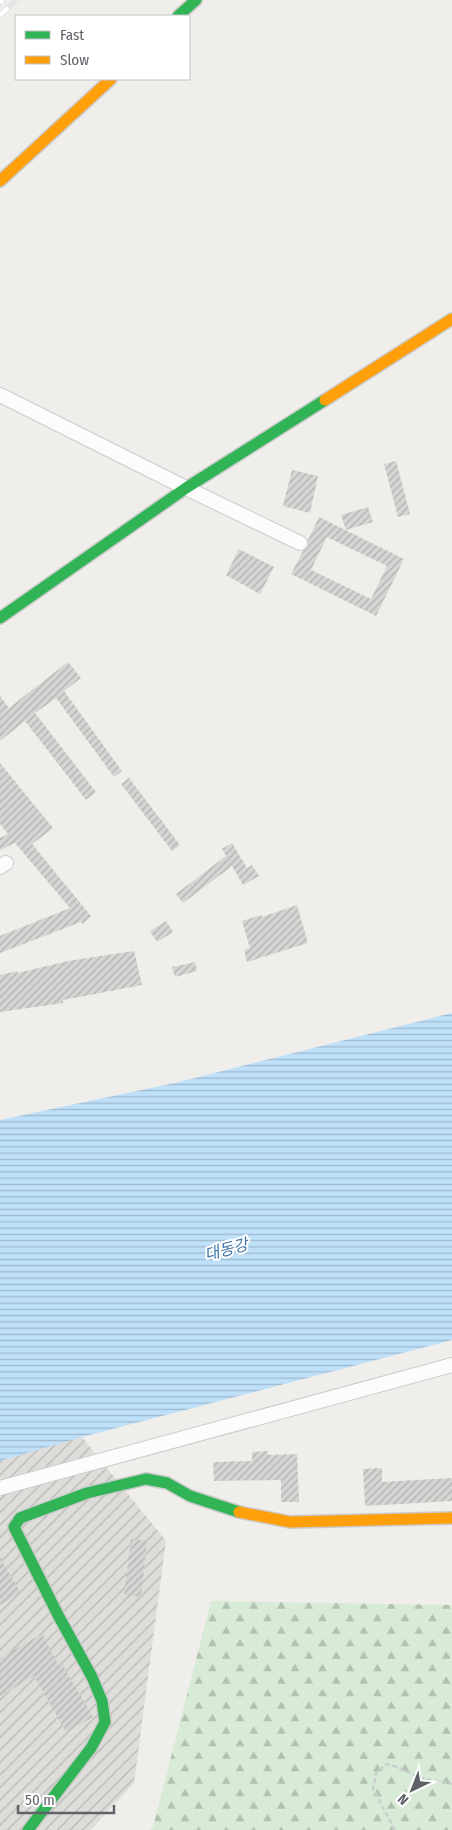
<svg xmlns="http://www.w3.org/2000/svg" width="452" height="1830" font-family="'Fira Sans Condensed','Noto Sans KR',sans-serif">
  <style>
    .industrial { fill: url(#industrial-furrows) }
    .forest { fill: url(#forest-firs) }
    .water { fill: url(#water-rules) }
    .building { fill: url(#building-hatch); fill-rule: evenodd }
    .lines { fill: none; stroke-linecap: round; stroke-linejoin: round }
    .street-casing { stroke: #cbcccc; stroke-width: 16 }
    .fast-casing { stroke: #cacacb; stroke-width: 14 }
    .slow-casing { stroke: #cacacb; stroke-width: 14 }
    .path { stroke: #cacfcc; stroke-width: 2.5; stroke-dasharray: 5 2.5; stroke-linecap: butt }
    .street { stroke: #fdfcfc; stroke-width: 14 }
    .fast { stroke: #30b455; stroke-width: 11 }
    .slow { stroke: #ff9f0a; stroke-width: 11 }
    .rail-casing { stroke: #e4e4e4; stroke-width: 5.5 }
    .rail { stroke: #fff; stroke-width: 4; stroke-dasharray: 11; stroke-linecap: butt }
    .labels { text-anchor: middle; stroke-width: 4; stroke-linejoin: round; paint-order: stroke }
    .water-label { font-size: 16px; font-style: italic; fill: #4174aa; stroke: #fff }
  </style>
  <defs>
    <pattern id="industrial-furrows" width="10" height="10" patternUnits="userSpaceOnUse" patternTransform="scale(1.25)"><rect width="10" height="10" fill="#dfddda"/><path d="M-1 1l2-2M0 10L10 0M9 11l2-2" fill="none" stroke="#b8b7b5"/></pattern>
    <pattern id="forest-firs" width="22" height="20" patternUnits="userSpaceOnUse" patternTransform="scale(1.25)"><rect width="22" height="20" fill="#d8ebd6"/><path d="M5 1l3.5 6h-7zM16 11l3.5 6h-7z" fill="#b2c2b1"/></pattern>
    <pattern id="water-rules" width="6" height="5" patternUnits="userSpaceOnUse" patternTransform="scale(1.25)"><rect width="6" height="5" fill="#bfe0f9"/><path d="M0 2.5h6" fill="none" stroke="#9eb9cd"/></pattern>
    <pattern id="building-hatch" width="6" height="6" patternUnits="userSpaceOnUse" patternTransform="scale(1.25)"><rect width="6" height="6" fill="#d6d5d3"/><path d="M-1 1l2-2M0 6l6-6M5 7l2-2" fill="none" stroke="#b1b0af"/></pattern>
  </defs>
  <rect width="100%" height="100%" fill="#efeeea"/>
  <path class="industrial" d="M82 1437 166 1541 134 1783 91 1830H0V1461Z"/>
  <path class="forest" d="M211 1601 452 1605V1830H150L153 1827Z"/>
  <path class="water" d="M452 1013V1340L82 1437 0 1461V1120L179 1082Z"/>
  <path class="building" d="M396 461 410 514 398 517 384 464Z
    M292 470 318 476 310 513 283 506Z
    M368 507 373 522 346 530 341 515Z
    M319 517 404 559 376 616 291 574 303 551 308 547V540ZM327 537 387 566 371 599 311 570Z
    M239 549 274 567 260 594 226 575Z
    M68 662 81 678 64 691 122 771 114 777 56 698 35 713 96 792 86 800 25 721 0 741V696L9 708Z
    M0 763 53 828 32 844 91 916 83 924 81 922 0 953V936L70 908 15 843 0 850V838L8 834 0 824Z
    M129 778 180 845 172 851 121 784Z
    M232 843 247 868 252 865 259 876 243 885 232 866 183 903 176 894 226 856 222 849Z
    M297 905 308 943 247 962 244 950 250 948 242 921 261 915 262 917Z
    M166 921 173 932 157 942 150 931Z
    M134 951 142 985 63 1000V1003L0 1012V975L17 971V973L68 961Z
    M195 962 197 971 175 977 172 967Z
    M268 1451V1455L297 1454 299 1502H281V1480L214 1481 213 1462 252 1461V1452Z
    M382 1468V1482L452 1478V1501L365 1506 363 1469Z
    M131 1539 147 1541 141 1597 124 1595Z
    M0 1558 21 1593 0 1605Z
    M42 1634 59 1666 62 1664 93 1717 66 1732 34 1676 0 1696V1658Z"/>
  <g class="lines">
    <defs>
      <path id="street" d="M0 395 186 488 300 543
        M0 867 6 863
        M0 1488 452 1365"/>
      <path id="fast" d="M178 16 196 0
        M0 618 186 488 325 400
        M28 1830 91 1748 105 1722 102 1701 92 1677 58 1615 14 1527 20 1518 87 1493 146 1479 167 1483 190 1496 239 1512"/>
      <path id="slow" d="M0 181 111 79
        M325 400 452 319
        M239 1512 290 1522 452 1518"/>
    </defs>
    <use href="#street" class="street-casing"/>
    <use href="#fast" class="fast-casing"/>
    <use href="#slow" class="slow-casing"/>
    <path class="path" d="M395 1830 373 1789 376 1773 387 1764C400 1767 412 1775 424 1779 434 1781 443 1781 452 1784"/>
    <use href="#street" class="street"/>
    <use href="#fast" class="fast"/>
    <use href="#slow" class="slow"/>
    <defs>
      <path id="rail" d="M0 3 3 0
        M0 15 17 0"/>
    </defs>
    <use href="#rail" class="rail-casing"/>
    <use href="#rail" class="rail"/>
  </g>
  <g class="labels">
    <g class="water-label">
      <text transform="translate(226 1249) rotate(-15)" y="6">대동강</text>
    </g>
  </g>
  <rect x="15" y="15" width="175" height="65" fill="#ffffff" stroke="#bfc1c3"/>
  <rect x="25" y="31" width="25" height="8" fill="#30b455" stroke="#bfc1c3"/>
  <text x="60" y="40" font-size="15" fill="#5f6368">Fast</text>
  <rect x="25" y="56" width="25" height="8" fill="#ff9f0a" stroke="#bfc1c3"/>
  <text x="60" y="65" font-size="15" fill="#5f6368">Slow</text>
  <g transform="translate(412 1790) rotate(223)" stroke="#ffffff" stroke-width="4" paint-order="stroke">
  <path d="M0-4L9 19L0 12L-9 19Z" fill="#5f6368"/>
  <text y="-8" font-size="14" font-weight="bold" text-anchor="middle" fill="#5f6368">N</text>
  </g>
  <path d="M18 1805v8h96v-8" fill="none" stroke="#5f6368" stroke-width="2.5"/>
  <text x="25" y="1805" font-size="15" fill="#5f6368" stroke="#ffffff" stroke-width="4" paint-order="stroke">50 m</text>
</svg>
